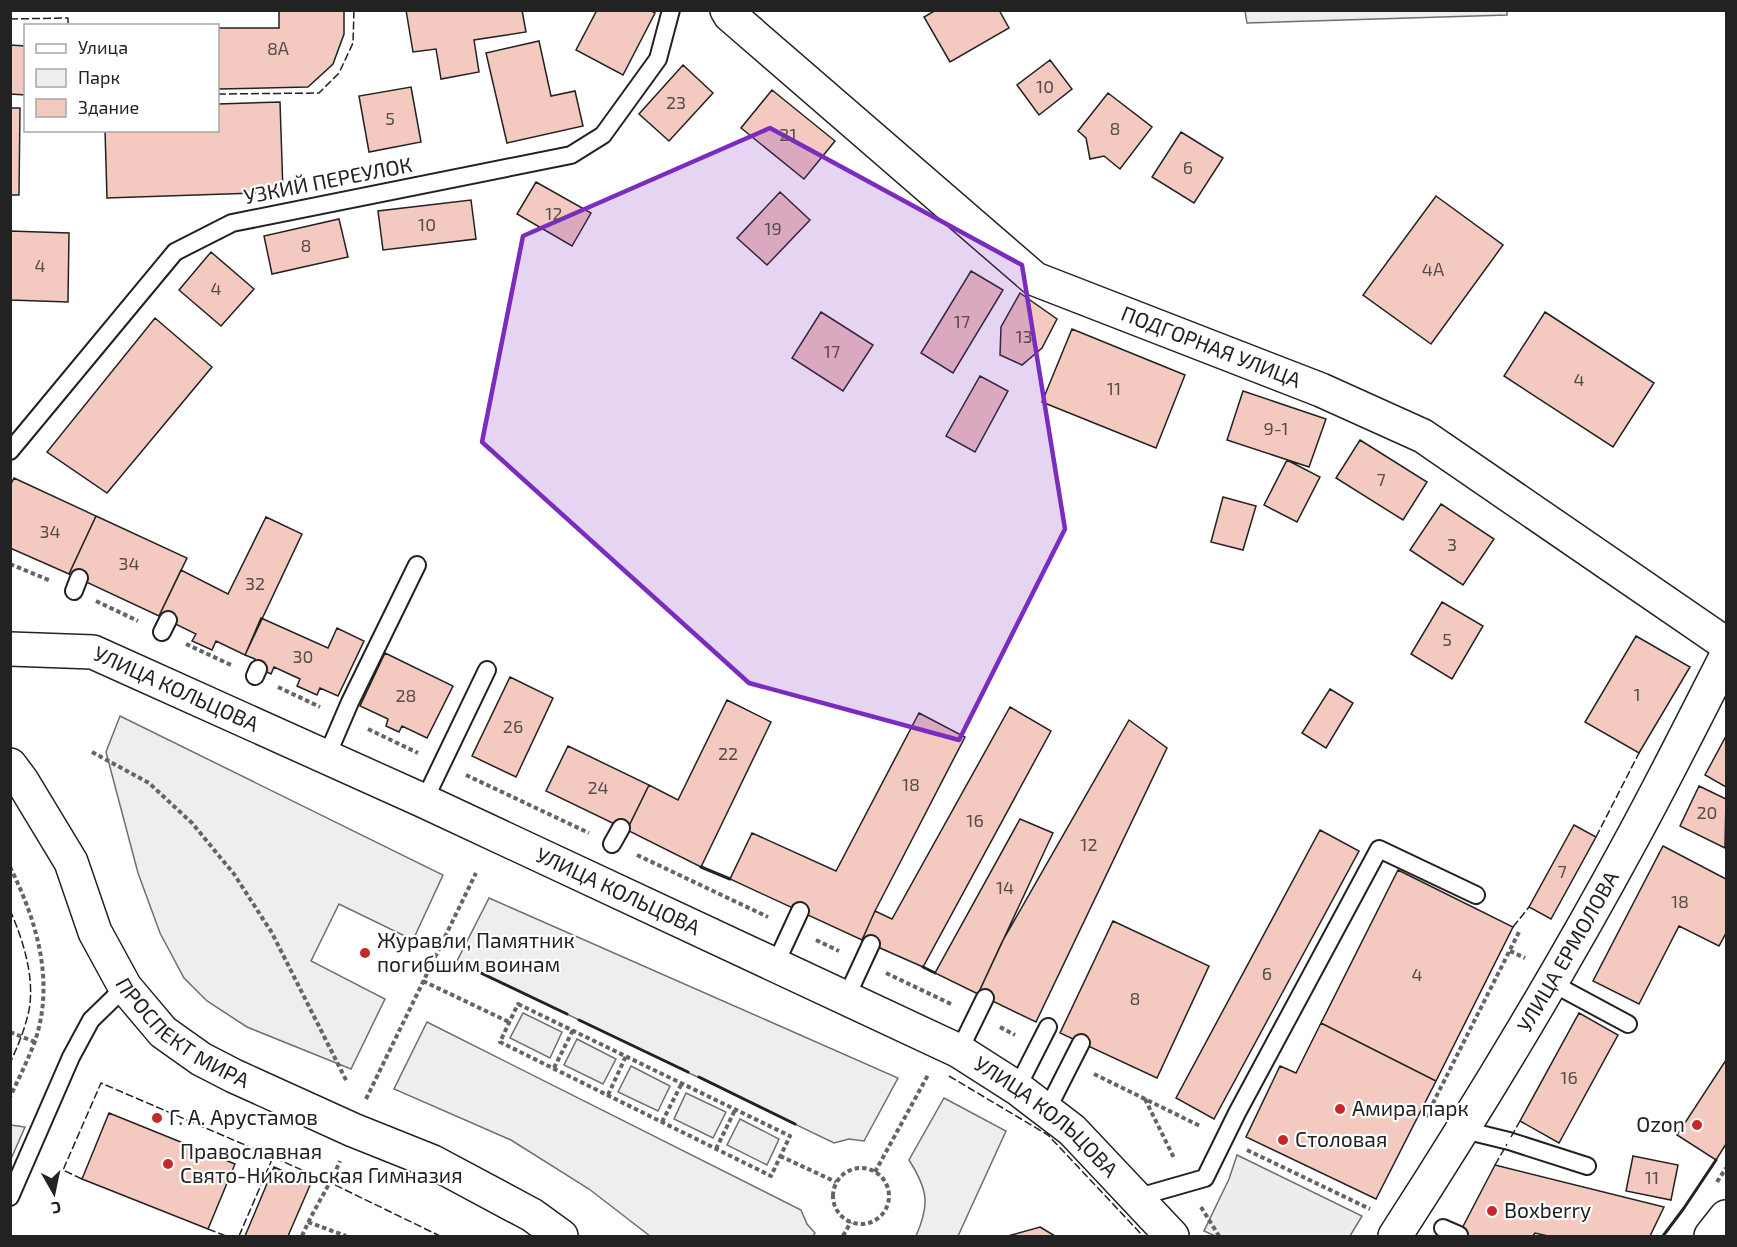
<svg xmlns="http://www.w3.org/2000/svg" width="1737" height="1247" font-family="'Exo 2',sans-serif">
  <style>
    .green { fill: #eee; stroke: #6f6f6f; stroke-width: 1.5 }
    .parking { fill: #ededed; stroke: #6f6f6f; stroke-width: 1.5 }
    .building { fill: #f3c9c0; stroke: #222; stroke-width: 1.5 }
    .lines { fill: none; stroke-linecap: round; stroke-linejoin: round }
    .lane-casing { stroke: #222; stroke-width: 20 }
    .street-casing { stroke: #222; stroke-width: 36 }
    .secondary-casing { stroke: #222; stroke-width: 36 }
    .path { stroke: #646464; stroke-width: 4; stroke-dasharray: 4.5 3; stroke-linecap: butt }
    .lane { stroke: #fff; stroke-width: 16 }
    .street { stroke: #fff; stroke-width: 33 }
    .secondary { stroke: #fff; stroke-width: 33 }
    .fence { stroke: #222; stroke-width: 1.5; stroke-dasharray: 8 3; stroke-linecap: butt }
    .wall { stroke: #222; stroke-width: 3 }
    .marked { fill: #7b2cbf; fill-opacity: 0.2; stroke: #7b2cbf; stroke-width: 4.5; stroke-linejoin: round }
    .poi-dot { fill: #c62828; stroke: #fff; stroke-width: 2 }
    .labels { text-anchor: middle; stroke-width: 4.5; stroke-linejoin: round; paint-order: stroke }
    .number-label { font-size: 18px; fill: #564c4a }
    .street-label { font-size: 21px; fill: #222; stroke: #fff }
    .poi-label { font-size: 21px; fill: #222; stroke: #fff; text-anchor: start }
  </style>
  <rect width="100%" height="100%" fill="#fff"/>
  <path class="green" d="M1245 11 1507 10V15L1247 23Z
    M120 716 443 875 413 940 339 904 311 961 385 999 351 1069 247 1027 207 1001 184 978 160 933 138 873 106 752Z
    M489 898 898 1078 864 1141 849 1139 834 1143 457 961Z
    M523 1013 562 1032 550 1058 510 1038Z
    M427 1022 801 1210 807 1224 815 1233 813 1236H650L589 1189 511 1140 394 1089Z
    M577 1039 616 1059 603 1084 564 1065Z
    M631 1066 670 1086 658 1111 618 1092Z
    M686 1093 726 1112 713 1138 674 1119Z
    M944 1098 1006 1131 958 1236H916C930 1204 928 1190 909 1160Z
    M740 1119 779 1139 767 1165 727 1145Z"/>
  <path class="parking" d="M11 1125 25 1127 11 1159 10 1125Z
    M1237 1155 1362 1216 1350 1236H1215L1204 1231 1229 1179Z"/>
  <path class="building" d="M279 10H344V34L333 64 308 87 218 89V28H279Z
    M406 10H522L526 32 474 40 479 72 441 79 436 49 413 52Z
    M597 10H650L655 13 623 75 576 50Z
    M936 10H999L1009 28 950 62 924 17Z
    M539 41 551 96 575 91 583 126 507 143 486 53Z
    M10 45 26 46V95L10 94Z
    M1050 60 1072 89 1039 115 1017 85Z
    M683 65 713 93 669 141 639 114Z
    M411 87 421 142 369 152 359 96Z
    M772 90 835 141 804 179 741 128Z
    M1108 93 1152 127 1120 169 1104 156 1090 159 1086 138 1078 131Z
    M280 102 283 192 107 198 105 130H218V104Z
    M10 108H20L19 195H10Z
    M1181 132 1223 158 1194 203 1152 177Z
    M536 182 591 213 572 246 517 214Z
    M780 192 810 220 767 265 737 238Z
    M1436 196 1503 245 1431 344 1363 295Z
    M471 200 476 239 383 250 378 211Z
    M339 219 348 257 272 274 264 236Z
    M10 231 69 233 68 302 10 300Z
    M211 252 254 289 221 326 179 290Z
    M971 271 1003 290 953 373 921 353Z
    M1020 293 1057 319 1042 348 1022 365 1000 355 1001 327Z
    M821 312 873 345 843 391 792 358Z
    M1545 312 1654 383 1613 447 1504 376Z
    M155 318 212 367 107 493 47 452Z
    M1072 329 1185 375 1156 448 1042 402Z
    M980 376 1008 391 975 452 946 436Z
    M1243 391 1326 419 1309 467 1227 440Z
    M1360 440 1427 482 1403 520 1336 478Z
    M1287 460 1320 477 1297 522 1264 505Z
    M14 478 96 516 69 574 10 548V486Z
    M1223 497 1256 506 1243 550 1211 542Z
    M1441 504 1494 539 1463 585 1410 550Z
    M96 516 187 558 159 616 69 574Z
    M266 517 302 534 245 655 216 641 212 650 192 641 196 634 159 616 181 570 228 594Z
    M1442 602 1483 626 1452 679 1411 654Z
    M261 618 328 648 337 628 364 641 338 696 320 688 317 695 297 686 300 679 274 667 271 674 252 665 255 659 245 655Z
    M1636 636 1690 667 1639 753 1585 722Z
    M385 653 453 686 427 738 402 726 399 732 386 726 388 719 360 706Z
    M510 677 553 698 516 777 472 756Z
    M1330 689 1353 703 1326 748 1302 733Z
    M727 700 771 722 701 867 627 830 649 785 678 800Z
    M1010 707 1051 731 923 967 862 940 875 911 892 919Z
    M919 713 965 737 875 911 862 940 730 879 752 833 836 871Z
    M1129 720 1167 748 1036 1022 978 994 1002 942Z
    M1726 736V787L1705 775Z
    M568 746 649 785 627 830 546 791Z
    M1699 786 1726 799 1725 848 1680 826Z
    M1020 819 1053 833 978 994 935 973Z
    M1574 825 1596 837 1551 919 1529 907Z
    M1320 830 1359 851 1214 1119 1176 1098Z
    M1663 846 1726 879V933L1719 946 1679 926 1639 1004 1593 981Z
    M1398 870 1513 927 1436 1081 1321 1023Z
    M1113 921 1209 966 1157 1078 1060 1033Z
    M1579 1013 1618 1035 1559 1143 1520 1121Z
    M1321 1023 1436 1081 1376 1199 1246 1137 1280 1066 1296 1073Z
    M1726 1060V1144L1716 1160 1677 1135Z
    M109 1113 235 1164 208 1229 82 1179Z
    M1633 1156 1678 1165 1671 1200 1626 1191Z
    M1495 1165 1664 1207 1650 1236H1548L1535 1233 1533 1236H1458Z
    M274 1167 311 1183 288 1236H245Z
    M1040 1227 1055 1236H1008Z"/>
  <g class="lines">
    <defs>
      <path id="lane" d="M10 451 175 252 232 223 571 155 603 135 658 59 671 10
        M74 591 79 578
        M162 632 168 620
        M255 676 258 669
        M326 758 350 702 417 565
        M424 801 487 670
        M612 844 621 828
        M775 965 800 911
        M1550 982 1628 1024
        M846 998 871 944
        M959 1051 985 998
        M1017 1088 1048 1027
        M1047 1110 1081 1043
        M1464 1130 1509 1141 1587 1166
        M10 1197 71 1057 91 1020 125 987
        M1135 1198 1205 1178 1237 1113 1379 849 1476 895
        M1443 1228 1459 1235"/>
      <g id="street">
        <path id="s1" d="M727 10 730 15 1035 279 1321 390 1423 436 1726 644"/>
        <path id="s2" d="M1395 1236C1477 1109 1556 979 1628 846 1662 784 1694 720 1726 657"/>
      </g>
      <g id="secondary">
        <path id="s3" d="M10 649 93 652 424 801 959 1051 1017 1088 1072 1130 1172 1236"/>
        <path id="s4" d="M10 765 22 781 71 862 95 932 125 987 163 1032 201 1059 234 1076 353 1130 433 1162 532 1215 561 1236"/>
        <path d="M1711 1236 1726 1217"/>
      </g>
    </defs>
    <use href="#lane" class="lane-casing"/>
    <use href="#street" class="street-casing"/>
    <use href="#secondary" class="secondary-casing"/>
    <path class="path" d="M10 564 51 581
      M96 601 138 621
      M186 644 231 665
      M278 687 320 707
      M368 729 418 753
      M92 752 149 783 192 823 234 874 272 933 347 1082
      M466 775 589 833
      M637 855 768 917
      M10 867C37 921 55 982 35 1041 28 1060 19 1078 10 1097
      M816 940 839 951
      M1510 951 1525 958
      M886 973 953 1005
      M423 981 509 1022
      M518 1004 790 1136 771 1176 500 1042Z
      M1000 1027 1015 1035
      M10 1032 35 1042
      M554 1068 573 1030
      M1094 1074 1200 1126
      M608 1095 626 1056
      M366 1099 476 873
      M1145 1099 1174 1158
      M1426 1117 1520 930
      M662 1122 682 1083
      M716 1149 735 1110
      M1247 1150 1370 1209
      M780 1156 836 1182
      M833 1196a28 28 0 1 1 56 0a28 28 0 1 1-56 0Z
      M875 1172 928 1075
      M1717 1182 1726 1168
      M1201 1207 1219 1236
      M308 1222 346 1236
      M302 1236C313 1210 329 1187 340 1161
      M843 1236 851 1222"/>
    <use href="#lane" class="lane"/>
    <use href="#street" class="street"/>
    <use href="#secondary" class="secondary"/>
    <path class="fence" d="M10 19 68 18V26
      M218 94 319 93 339 73 353 43 354 10
      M1596 837 1639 753
      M10 910C23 940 35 977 29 1010 25 1029 18 1046 10 1063
      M1513 927 1529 907
      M949 1076 1048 1135 1143 1236
      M1511 1137 1520 1121
      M1495 1165 1507 1144
      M82 1179 63 1170 101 1083 273 1157
      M208 1229 226 1236
      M239 1236 273 1157 331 1183 440 1236"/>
    <path class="wall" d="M701 867 730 879
      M464 965 567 1014
      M923 967 935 973
      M579 1020 688 1072
      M699 1077 795 1124
      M1663 1236 1684 1208 1716 1160"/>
  </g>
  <path class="marked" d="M770 128 1022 265 1065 529 959 740 749 683 482 442 523 236Z"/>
  <g class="poi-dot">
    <circle cx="365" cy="953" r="6"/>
    <circle cx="1340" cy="1109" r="6"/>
    <circle cx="157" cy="1118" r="6"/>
    <circle cx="1697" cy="1125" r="6"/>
    <circle cx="1283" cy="1140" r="6"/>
    <circle cx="168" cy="1164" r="6"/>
    <circle cx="1492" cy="1211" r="6"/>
  </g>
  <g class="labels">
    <g class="number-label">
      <text x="278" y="55">8А</text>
      <text x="1045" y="93">10</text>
      <text x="676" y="109">23</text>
      <text x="390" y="125">5</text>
      <text x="1115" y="135">8</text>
      <text x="788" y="141">21</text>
      <text x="1188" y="174">6</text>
      <text x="554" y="220">12</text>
      <text x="427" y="231">10</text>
      <text x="773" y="235">19</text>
      <text x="306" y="252">8</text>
      <text x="40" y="272">4</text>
      <text x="1433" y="276">4А</text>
      <text x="216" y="295">4</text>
      <text x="962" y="328">17</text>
      <text x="1024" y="343">13</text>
      <text x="832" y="358">17</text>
      <text x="1579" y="386">4</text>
      <text x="1114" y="395">11</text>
      <text x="1276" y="435">9-1</text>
      <text x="1381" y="486">7</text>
      <text x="50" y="538">34</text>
      <text x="1452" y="551">3</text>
      <text x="129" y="570">34</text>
      <text x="255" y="590">32</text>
      <text x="1447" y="646">5</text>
      <text x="303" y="663">30</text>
      <text x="1637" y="701">1</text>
      <text x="406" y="702">28</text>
      <text x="513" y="733">26</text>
      <text x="728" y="760">22</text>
      <text x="911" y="791">18</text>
      <text x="598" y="794">24</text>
      <text x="1707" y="819">20</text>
      <text x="975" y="827">16</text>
      <text x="1089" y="851">12</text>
      <text x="1562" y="878">7</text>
      <text x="1005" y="894">14</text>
      <text x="1680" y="908">18</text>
      <text x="1267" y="980">6</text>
      <text x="1417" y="981">4</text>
      <text x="1135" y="1005">8</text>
      <text x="1569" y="1084">16</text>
      <text x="1652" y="1184">11</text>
    </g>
    <g class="street-label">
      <text transform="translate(328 181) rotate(-11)" y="7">УЗКИЙ ПЕРЕУЛОК</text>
      <text dy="7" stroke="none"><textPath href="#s1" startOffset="598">ПОДГОРНАЯ УЛИЦА</textPath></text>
      <text dy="7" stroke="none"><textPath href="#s3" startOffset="174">УЛИЦА КОЛЬЦОВА</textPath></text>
      <text dy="7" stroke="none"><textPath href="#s3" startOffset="660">УЛИЦА КОЛЬЦОВА</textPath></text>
      <text dy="7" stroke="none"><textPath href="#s2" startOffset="333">УЛИЦА ЕРМОЛОВА</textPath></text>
      <text dy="7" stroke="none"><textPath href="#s4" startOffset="326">ПРОСПЕКТ МИРА</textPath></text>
      <text dy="7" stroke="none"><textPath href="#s3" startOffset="1146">УЛИЦА КОЛЬЦОВА</textPath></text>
    </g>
    <g class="poi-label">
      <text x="377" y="948">Журавли, Памятник<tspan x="377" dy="24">погибшим воинам</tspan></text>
      <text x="1352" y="1116">Амира парк</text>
      <text x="169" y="1125">Г. А. Арустамов</text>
      <text x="1685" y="1132" text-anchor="end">Ozon</text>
      <text x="1295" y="1147">Столовая</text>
      <text x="180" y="1159">Православная<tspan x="180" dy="24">Свято-Никольская Гимназия</tspan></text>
      <text x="1504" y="1218">Boxberry</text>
    </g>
  </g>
  <rect width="1737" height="1247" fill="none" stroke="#222222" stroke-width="24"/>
  <rect x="24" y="24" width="195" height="108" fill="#ffffff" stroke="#a7a7a7" stroke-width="1.5"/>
  <rect x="36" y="44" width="30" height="9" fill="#ffffff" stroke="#a7a7a7" stroke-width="1.5"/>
  <text x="78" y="54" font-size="18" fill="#222222">Улица</text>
  <rect x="36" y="69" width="30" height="18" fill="#eeeeee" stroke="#a7a7a7" stroke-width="1.5"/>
  <text x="78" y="84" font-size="18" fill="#222222">Парк</text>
  <rect x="36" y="99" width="30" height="18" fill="#f3c9c0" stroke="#a7a7a7" stroke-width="1.5"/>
  <text x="78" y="114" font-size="18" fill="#222222">Здание</text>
  <g transform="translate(54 1193) rotate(171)" stroke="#ffffff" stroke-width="4.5" paint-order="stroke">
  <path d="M0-4.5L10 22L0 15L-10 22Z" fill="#222222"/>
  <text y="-9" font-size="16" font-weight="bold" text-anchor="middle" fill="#222222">С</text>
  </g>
</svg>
